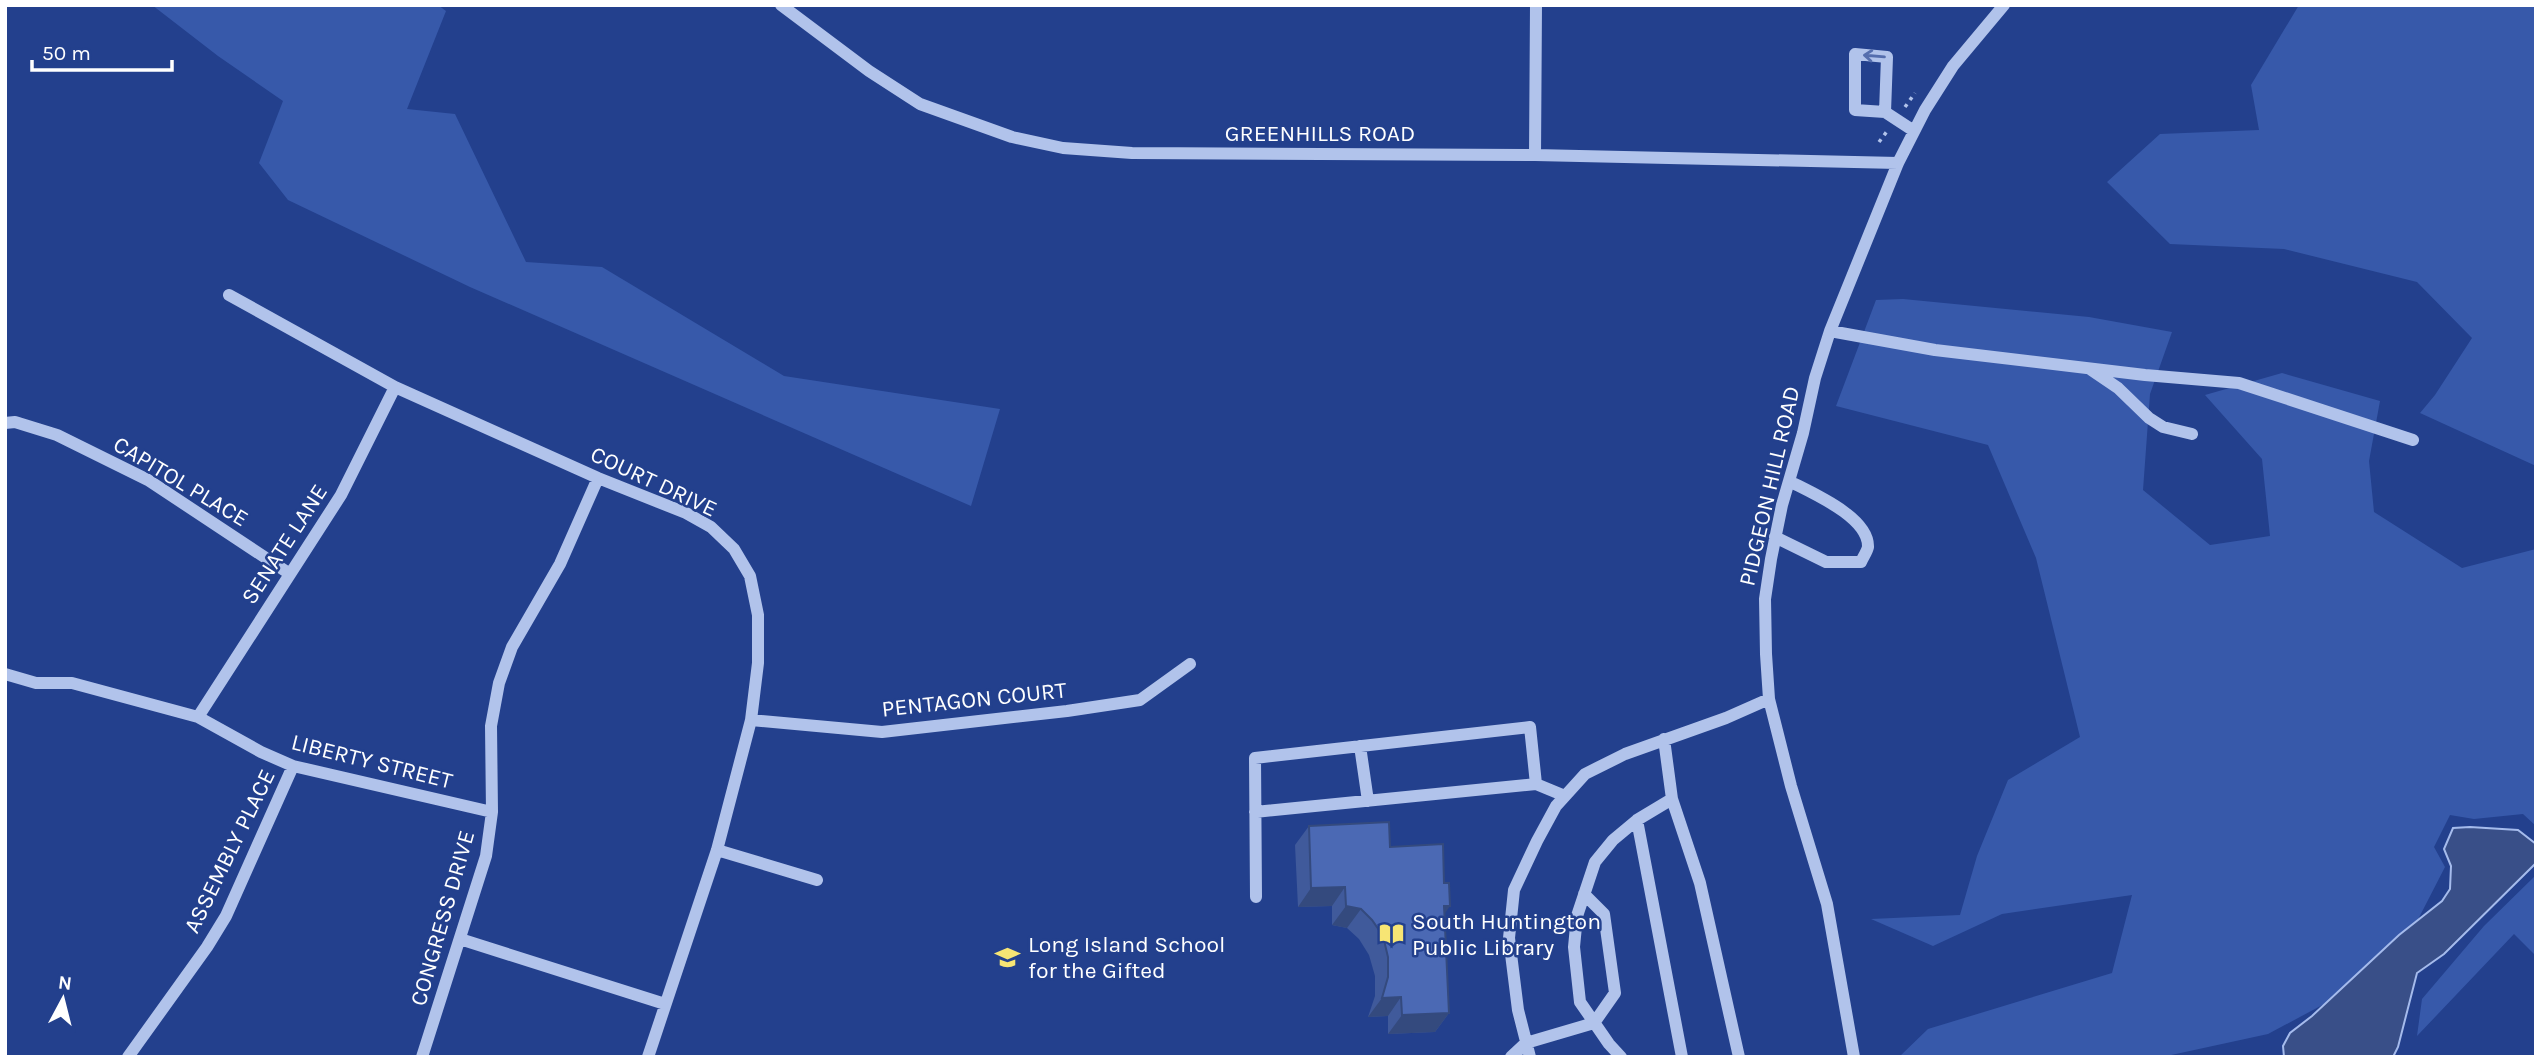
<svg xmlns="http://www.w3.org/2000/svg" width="2541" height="1062" font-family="Karla,sans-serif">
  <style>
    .green { fill: #3759aa }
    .water { fill: #394f88; stroke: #a5bbec; stroke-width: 2 }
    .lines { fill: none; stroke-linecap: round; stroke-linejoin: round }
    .path { stroke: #b1c3eb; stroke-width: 3.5; stroke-dasharray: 3.5 5; stroke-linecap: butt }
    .minor { stroke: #b1c3eb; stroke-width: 12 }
    .wall { fill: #405a9b }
    .shaded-wall { fill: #344a7e }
    .building { fill: #4b69b4; stroke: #344a7e; stroke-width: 2 }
    .oneway { stroke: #556eae }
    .labels { text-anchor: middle; stroke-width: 5; stroke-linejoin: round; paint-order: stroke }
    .street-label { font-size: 23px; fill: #fff; stroke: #23408d }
    .poi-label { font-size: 23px; fill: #fff; stroke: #23408d; text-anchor: start }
  </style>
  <rect width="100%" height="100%" fill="#23408d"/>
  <path class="green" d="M152 5H438L446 11 407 109 455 114 526 262 602 267 784 376 1000 409 971 506 470 287 288 200 259 163 283 101 218 56Z
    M2299 5H2536V466L2420 413 2435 395 2472 338 2417 282 2284 249 2170 244 2107 182 2160 134 2259 130 2251 85Z
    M1903 299 2089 317 2172 332 2150 394 2143 490 2210 545 2270 536 2262 459 2205 395 2282 373 2380 401 2369 461 2374 512 2462 568 2536 549V826L2523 814 2474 819 2450 815 2434 847 2445 867 2409 937 2328 1002 2268 1034 2162 1057H1899L1928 1029 2112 973 2132 895 2002 914 1933 946 1871 919 1960 915 1977 856 2008 780 2080 737 2036 558 1988 445 1836 406 1876 300Z
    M2536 875V956L2514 934 2417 1036 2422 999 2484 926Z"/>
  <path class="water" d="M2470 827 2518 830 2536 844V863L2444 954 2417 973 2398 1047 2393 1057H2284L2283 1046 2290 1033 2312 1016 2399 935 2442 901 2450 889 2451 866 2444 849 2453 828Z"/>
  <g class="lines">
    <path class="path" d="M1905 107 1915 93
      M1879 142 1888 130"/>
    <path class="minor" d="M781 5 869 71 920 104 1012 137 1063 148 1132 153 1535 155 1898 163
      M1885 112 1887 57 1855 54V110L1885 112 1914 131
      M1535 155 1536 5
      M229 295 395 387 598 478 686 513 711 527 734 549 750 576 758 615V663L751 720 717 850 648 1057
      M1830 331 1935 350 2145 375 2239 383 2413 440
      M2090 369 2118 388 2149 418 2163 427 2192 434
      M5 423 15 422 57 435 148 480 290 574
      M1775 537 1826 562H1861C1863 557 1867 552 1868 547 1869 517 1812 493 1789 481
      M5 674 36 683H72L198 717 261 752 293 766 492 812
      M198 717 341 495 395 387
      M751 720 882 732 1067 711 1140 700 1190 664
      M1664 739 1672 799 1700 883 1739 1057
      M1360 746 1368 801
      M1255 812 1536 784
      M1637 820 1682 1057
      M717 850 817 880
      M1256 897 1255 758 1530 727 1536 784 1565 796
      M460 939 665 1004
      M128 1057 207 947 226 916 293 766
      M422 1057 486 856 492 812 491 726 499 683 512 647 560 564 598 478
      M1511 1057 1526 1043 1594 1023 1615 993 1604 914 1584 894
      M1530 1057 1518 1010 1509 938 1514 890 1537 841 1556 806 1585 774 1625 754 1726 718 1769 699
      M1621 1057 1609 1044 1580 1002 1574 947 1577 916 1595 862 1613 840 1637 820 1672 799
      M1854 1057 1827 904 1791 786 1769 699 1766 654 1765 599 1771 559 1782 505 1803 433 1815 378 1830 331 1898 163 1925 110 1953 66 2004 5"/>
  </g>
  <path class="wall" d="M1309 826 1390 847 1444 914 1449 1013 1435 1032 1388 1034V1016L1368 1017 1375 996V976L1369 955 1359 939 1347 928 1332 925V906L1298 907 1295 845Z"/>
  <path class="shaded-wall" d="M1345 887 1332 906 1298 907 1311 888Z
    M1346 906 1361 909 1347 928 1332 925Z
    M1444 906H1450L1437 925Z
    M1401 997 1388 1016 1368 1017 1382 998Z
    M1449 1013 1435 1032 1388 1034 1402 1015Z"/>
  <path class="building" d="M1389 822 1390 847 1443 844 1444 883H1449L1450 906H1444L1449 1013 1402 1015 1401 997 1382 998 1388 977V957L1383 936 1372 920 1361 909 1346 906 1345 887 1311 888 1309 826Z"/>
  <defs><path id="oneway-shaft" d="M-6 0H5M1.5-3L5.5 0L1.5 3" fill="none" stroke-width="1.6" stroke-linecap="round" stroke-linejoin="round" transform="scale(1.75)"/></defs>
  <use class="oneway" href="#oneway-shaft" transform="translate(1874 56) rotate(-175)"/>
  <defs>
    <symbol id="library-bare" viewBox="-9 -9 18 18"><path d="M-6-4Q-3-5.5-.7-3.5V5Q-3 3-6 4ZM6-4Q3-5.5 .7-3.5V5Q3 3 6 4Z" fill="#f7e574" stroke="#23408d" stroke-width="2.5" paint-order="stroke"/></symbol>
    <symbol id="school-bare" viewBox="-9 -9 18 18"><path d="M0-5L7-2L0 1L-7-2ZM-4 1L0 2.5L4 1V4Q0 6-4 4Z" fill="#f7e574" stroke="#23408d" stroke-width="2.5" paint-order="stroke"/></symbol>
  </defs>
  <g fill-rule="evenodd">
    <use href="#library-bare" x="1374" y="916" width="35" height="35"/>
    <use href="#school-bare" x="990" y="940" width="35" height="35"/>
  </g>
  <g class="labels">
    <g class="street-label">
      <text x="1320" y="141">GREENHILLS ROAD</text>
      <text transform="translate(181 481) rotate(31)" y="8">CAPITOL PLACE</text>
      <text transform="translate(654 481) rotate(25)" y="8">COURT DRIVE</text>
      <text transform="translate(1769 486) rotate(-77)" y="8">PIDGEON HILL ROAD</text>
      <text transform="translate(284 544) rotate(-57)" y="8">SENATE LANE</text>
      <text transform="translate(974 699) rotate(-6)" y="8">PENTAGON COURT</text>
      <text transform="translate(372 761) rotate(14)" y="8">LIBERTY STREET</text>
      <text transform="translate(229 851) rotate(-64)" y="8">ASSEMBLY PLACE</text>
      <text transform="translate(442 918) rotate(-74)" y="8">CONGRESS DRIVE</text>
    </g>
    <g class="poi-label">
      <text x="1412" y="929">South Huntington<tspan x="1412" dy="26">Public Library</tspan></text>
      <text x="1028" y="952">Long Island School<tspan x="1028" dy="26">for the Gifted</tspan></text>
    </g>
  </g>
  <rect width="2541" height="1062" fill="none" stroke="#ffffff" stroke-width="14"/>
  <g transform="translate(63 999) rotate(7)" stroke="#23408d" stroke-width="5" paint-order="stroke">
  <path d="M0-5L12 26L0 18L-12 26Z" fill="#ffffff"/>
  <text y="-10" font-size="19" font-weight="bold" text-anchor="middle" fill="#ffffff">N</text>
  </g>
  <path d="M32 60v10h140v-10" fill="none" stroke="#ffffff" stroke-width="3.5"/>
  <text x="42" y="60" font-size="21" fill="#ffffff" stroke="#23408d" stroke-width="5" paint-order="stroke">50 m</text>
</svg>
